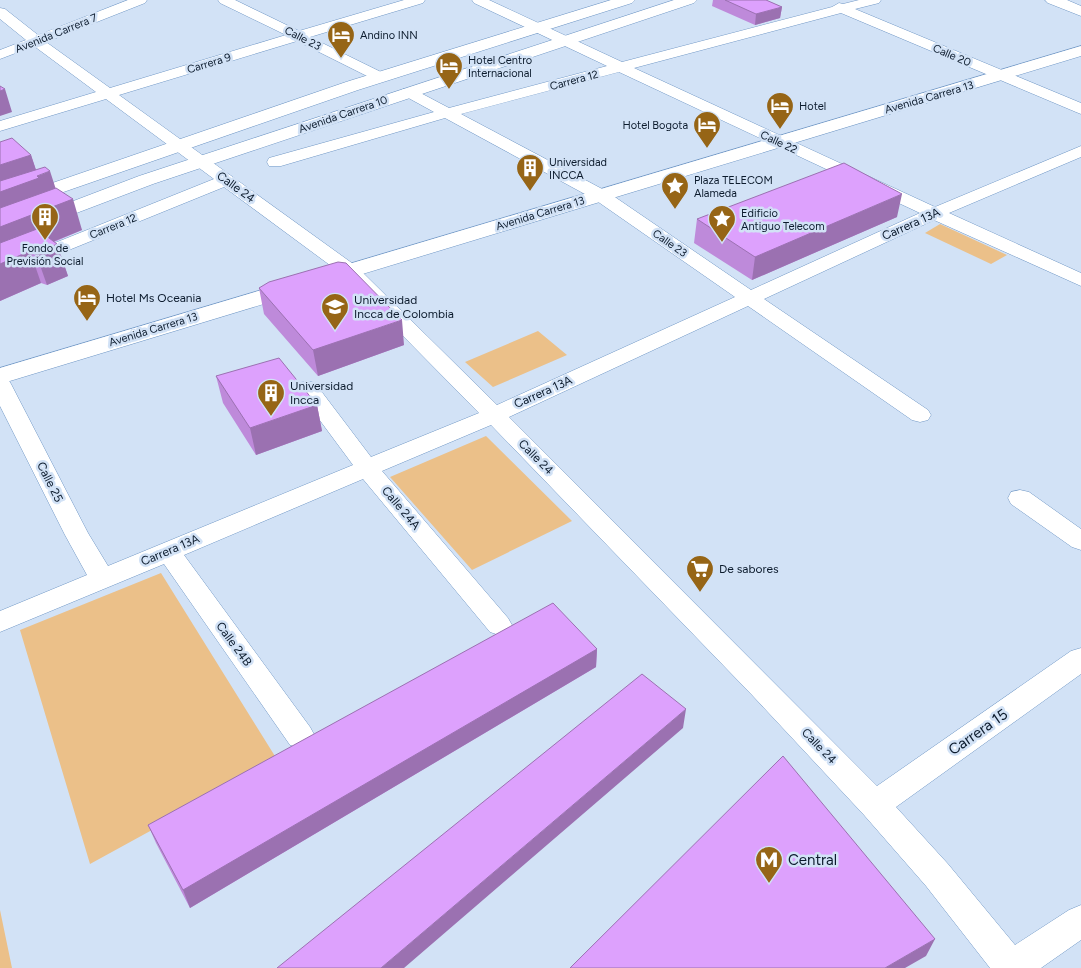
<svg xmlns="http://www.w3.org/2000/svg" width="1081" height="968" font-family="Figtree,sans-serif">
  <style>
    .green { fill: #ebc089 }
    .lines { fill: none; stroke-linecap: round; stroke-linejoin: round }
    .minor-casing { stroke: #7097c5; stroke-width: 1 }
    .major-casing { stroke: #7097c5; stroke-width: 1 }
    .minor { fill: #fff; fill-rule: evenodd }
    .major { fill: #fff; fill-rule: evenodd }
    .wall { fill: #be8ada }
    .shaded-wall { fill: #9b71b1 }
    .building { fill: #dda1fd; stroke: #9b71b1 }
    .labels { text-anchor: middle; stroke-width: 5; stroke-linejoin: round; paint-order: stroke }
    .far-street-label { font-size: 11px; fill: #0c1b2d; stroke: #d2e2f6 }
    .far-poi-label { font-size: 11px; fill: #0c1b2d; stroke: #d2e2f6; text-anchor: start }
    .street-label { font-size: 12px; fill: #0c1b2d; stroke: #d2e2f6 }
    .poi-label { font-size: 12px; fill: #0c1b2d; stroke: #d2e2f6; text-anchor: start }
    .near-street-label { font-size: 15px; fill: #0c1b2d; stroke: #d2e2f6 }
    .near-poi-label { font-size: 15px; fill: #0c1b2d; stroke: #d2e2f6; text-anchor: start }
  </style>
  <rect width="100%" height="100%" fill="#d2e2f6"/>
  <path class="green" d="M940 224 1007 255 991 264 925 233Z
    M538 331 567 355 493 387 465 362Z
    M486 436 572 521 472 570 390 477Z
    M161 573 278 761 90 864 20 630Z
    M0 910 12 968H0Z"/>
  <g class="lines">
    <defs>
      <path id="minor" d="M128 0H147L145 3 46 42 110 88 286 35 220 3 218 0H235L299 31 404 0H425L423 3 310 37 385 74 387 77 385 80H375L297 41 119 95 356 266 497 405 735 297 594 199 445 118 281 166H269L267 162 269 158 434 112 403 95 400 92 403 89H413L449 108 607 66 474 3 472 0H489L622 62 832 7 839 3 843 4 859 0H881L879 3 855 9 1081 103V114L1076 112 841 13 634 68 935 207 1081 146V157L949 213 1081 273V286L934 220 764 299 928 410 931 415 928 420 920 422 912 420 748 306 509 417 877 786 1071 651 1081 648V674L896 807 948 864 1015 945 1069 910 1081 905V940L1041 968H990L926 886 864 815 752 695 491 425 382 471 508 618 512 625 508 632 499 635 490 632 363 479 184 555 310 727 315 736 310 745 300 748 290 745 164 564 0 632V611L87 575 65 535 0 406V377L8 379 11 384 88 533 108 566 353 465 296 388 299 383 307 381 315 383 371 457 479 413 342 274 224 187 0 278V265L214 179 106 99 0 131V121L96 92 34 46 0 59V50L26 40 0 19V8L5 9 38 35ZM619 72 920 213 751 290 606 191 461 114Z
        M1020 490 1029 492 1081 529V550L1072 547 1011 504 1008 498 1011 492Z"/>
      <path id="major" d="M611 0H635L632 3 358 90 0 214V201L346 82Z
        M674 0H697L694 3 153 184 0 242V229L139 176Z
        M1045 0H1067L1081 6V16L1048 3Z
        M1081 46V56L0 384V368Z"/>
    </defs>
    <use href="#minor" class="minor-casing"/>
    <use href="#major" class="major-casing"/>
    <use href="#minor" class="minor"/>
    <use href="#major" class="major"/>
  </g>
  <path class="wall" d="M713 0H766L782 7 780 18 755 25 712 6Z
    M0 142 31 155 36 170 56 189 82 230 54 242 57 244 68 276 47 285 41 283 0 301Z
    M897 217 752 280 694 243 697 219Z
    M259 288 404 345 318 376 264 314Z
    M216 376 317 405 322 431 256 455 223 403Z
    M597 649 596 667 190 908 156 843 148 825Z"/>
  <path class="shaded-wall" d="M782 7 780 18 755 25 756 14Z
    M5 89 12 112 0 116V91Z
    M31 155 38 176 50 171 60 202 73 199 82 230 30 251 41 283 0 301V165Z
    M902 194 897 217 752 280 755 257Z
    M57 244 68 276 47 285 36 254Z
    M402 320 404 345 318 376 313 350Z
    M317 405 322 431 256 455 250 428Z
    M597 649 596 667 190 908 183 890Z
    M686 709 683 728 404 968H381Z
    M935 939 926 956 905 968H885Z"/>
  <path class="building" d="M725 0H766L782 7 756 14Z
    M0 86 5 89 0 91Z
    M12 138 31 155 0 165V142Z
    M844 163 902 194 755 257 697 219Z
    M45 167 50 171 37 176 39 178 0 192V181Z
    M56 188 73 199 0 227V208Z
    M37 229 57 244 36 254 30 251 0 264V243Z
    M338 262 346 263 402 320 313 350 259 288 269 282Z
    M279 358 317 405 250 428 216 376Z
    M553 603 597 649 183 890 148 825Z
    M642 674 686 709 381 968H277Z
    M783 756 935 939 885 968H570Z"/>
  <defs>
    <symbol id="hotel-pin" viewBox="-11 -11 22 30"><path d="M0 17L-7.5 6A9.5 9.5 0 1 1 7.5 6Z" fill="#966516" stroke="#d2e2f6"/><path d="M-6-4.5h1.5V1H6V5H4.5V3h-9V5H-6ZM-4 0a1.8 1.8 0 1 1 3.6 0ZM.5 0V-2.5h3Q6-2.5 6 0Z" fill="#fff"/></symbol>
    <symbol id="building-pin" viewBox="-11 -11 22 30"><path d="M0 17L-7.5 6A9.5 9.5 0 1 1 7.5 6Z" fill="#966516" stroke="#d2e2f6"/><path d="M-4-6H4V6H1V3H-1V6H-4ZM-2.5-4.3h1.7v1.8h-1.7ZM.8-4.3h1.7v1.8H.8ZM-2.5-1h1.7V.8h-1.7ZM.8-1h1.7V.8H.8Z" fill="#fff"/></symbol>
    <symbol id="sight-pin" viewBox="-11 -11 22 30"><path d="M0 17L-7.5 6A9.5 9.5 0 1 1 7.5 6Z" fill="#966516" stroke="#d2e2f6"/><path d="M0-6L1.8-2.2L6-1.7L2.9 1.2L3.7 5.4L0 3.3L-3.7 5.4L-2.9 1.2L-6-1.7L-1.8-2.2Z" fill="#fff"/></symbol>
    <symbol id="university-pin" viewBox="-11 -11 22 30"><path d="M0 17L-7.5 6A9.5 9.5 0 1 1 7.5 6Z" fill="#966516" stroke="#d2e2f6"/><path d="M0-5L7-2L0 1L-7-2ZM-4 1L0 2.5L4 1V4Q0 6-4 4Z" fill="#fff"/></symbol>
    <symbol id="supermarket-pin" viewBox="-11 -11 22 30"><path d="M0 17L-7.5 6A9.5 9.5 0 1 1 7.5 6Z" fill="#966516" stroke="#d2e2f6"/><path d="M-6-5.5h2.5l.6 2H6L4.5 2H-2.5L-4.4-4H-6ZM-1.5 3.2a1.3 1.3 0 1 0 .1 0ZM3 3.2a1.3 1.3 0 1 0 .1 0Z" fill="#fff"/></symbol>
    <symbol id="metro-pin" viewBox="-11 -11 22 30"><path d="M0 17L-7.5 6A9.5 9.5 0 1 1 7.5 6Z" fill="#966516" stroke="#d2e2f6"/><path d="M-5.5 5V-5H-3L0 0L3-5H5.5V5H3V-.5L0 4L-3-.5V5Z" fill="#fff"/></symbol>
  </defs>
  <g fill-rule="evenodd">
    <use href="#hotel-pin" x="325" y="19" width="32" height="43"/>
    <use href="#hotel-pin" x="433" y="50" width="32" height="43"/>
    <use href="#hotel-pin" x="764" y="90" width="32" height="43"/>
    <use href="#hotel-pin" x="691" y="109" width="32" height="43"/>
    <use href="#building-pin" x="514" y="152" width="32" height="43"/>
    <use href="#sight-pin" x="659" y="170" width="32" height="43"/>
    <use href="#building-pin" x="29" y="201" width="32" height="43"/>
    <use href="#sight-pin" x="706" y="203" width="32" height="43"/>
    <use href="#hotel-pin" x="71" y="282" width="32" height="43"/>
    <use href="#university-pin" x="319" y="291" width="32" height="43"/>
    <use href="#building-pin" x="255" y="377" width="32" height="43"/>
    <use href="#supermarket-pin" x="684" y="553" width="32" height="43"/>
    <use href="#metro-pin" x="753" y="844" width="32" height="43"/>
  </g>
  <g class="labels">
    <g class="far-street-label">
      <text transform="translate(56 33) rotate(-22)" y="4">Avenida Carrera 7</text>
      <text transform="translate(303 38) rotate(27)" y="4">Calle 23</text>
      <text transform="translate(952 55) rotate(23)" y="4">Calle 20</text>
      <text transform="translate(209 63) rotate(-17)" y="4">Carrera 9</text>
      <text transform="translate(574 80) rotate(-15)" y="4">Carrera 12</text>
      <text transform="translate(929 97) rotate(-16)" y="4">Avenida Carrera 13</text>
      <text transform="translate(343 114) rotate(-19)" y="4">Avenida Carrera 10</text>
      <text transform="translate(779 142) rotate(25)" y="4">Calle 22</text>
      <text transform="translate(540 213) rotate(-17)" y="4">Avenida Carrera 13</text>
      <text transform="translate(113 226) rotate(-22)" y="4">Carrera 12</text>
      <text transform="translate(670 243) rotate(35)" y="4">Calle 23</text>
      <text transform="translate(153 329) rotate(-17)" y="4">Avenida Carrera 13</text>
    </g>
    <g class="far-poi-label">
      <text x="360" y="39">Andino INN</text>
      <text x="468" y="64">Hotel Centro<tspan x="468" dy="13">Internacional</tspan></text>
      <text x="799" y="110">Hotel</text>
      <text x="688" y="129" text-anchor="end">Hotel Bogota</text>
      <text x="549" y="166">Universidad<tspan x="549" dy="13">INCCA</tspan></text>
      <text x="694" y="184">Plaza TELECOM<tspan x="694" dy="13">Alameda</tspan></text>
      <text x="741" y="217">Edificio<tspan x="741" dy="13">Antiguo Telecom</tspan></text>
      <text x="45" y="252" text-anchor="middle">Fondo de<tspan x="45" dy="13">Previsión Social</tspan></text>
    </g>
    <g class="street-label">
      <text transform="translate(236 187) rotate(36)" y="4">Calle 24</text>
      <text transform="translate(911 224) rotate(-24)" y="4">Carrera 13A</text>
      <text transform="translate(543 392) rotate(-24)" y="4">Carrera 13A</text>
      <text transform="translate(536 457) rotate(45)" y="4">Calle 24</text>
      <text transform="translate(50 482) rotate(63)" y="4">Calle 25</text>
      <text transform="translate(401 508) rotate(50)" y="4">Calle 24A</text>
      <text transform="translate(170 550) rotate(-23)" y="4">Carrera 13A</text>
      <text transform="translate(234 644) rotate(54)" y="4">Calle 24B</text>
      <text transform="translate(819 746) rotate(46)" y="4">Calle 24</text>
    </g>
    <g class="poi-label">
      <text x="106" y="302">Hotel Ms Oceania</text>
      <text x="354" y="304">Universidad<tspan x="354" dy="14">Incca de Colombia</tspan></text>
      <text x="290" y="390">Universidad<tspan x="290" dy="14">Incca</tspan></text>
      <text x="719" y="573">De sabores</text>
    </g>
    <g class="near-street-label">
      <text transform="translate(978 732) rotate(-35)" y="5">Carrera 15</text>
    </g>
    <g class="near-poi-label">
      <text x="788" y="865">Central</text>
    </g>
  </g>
</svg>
